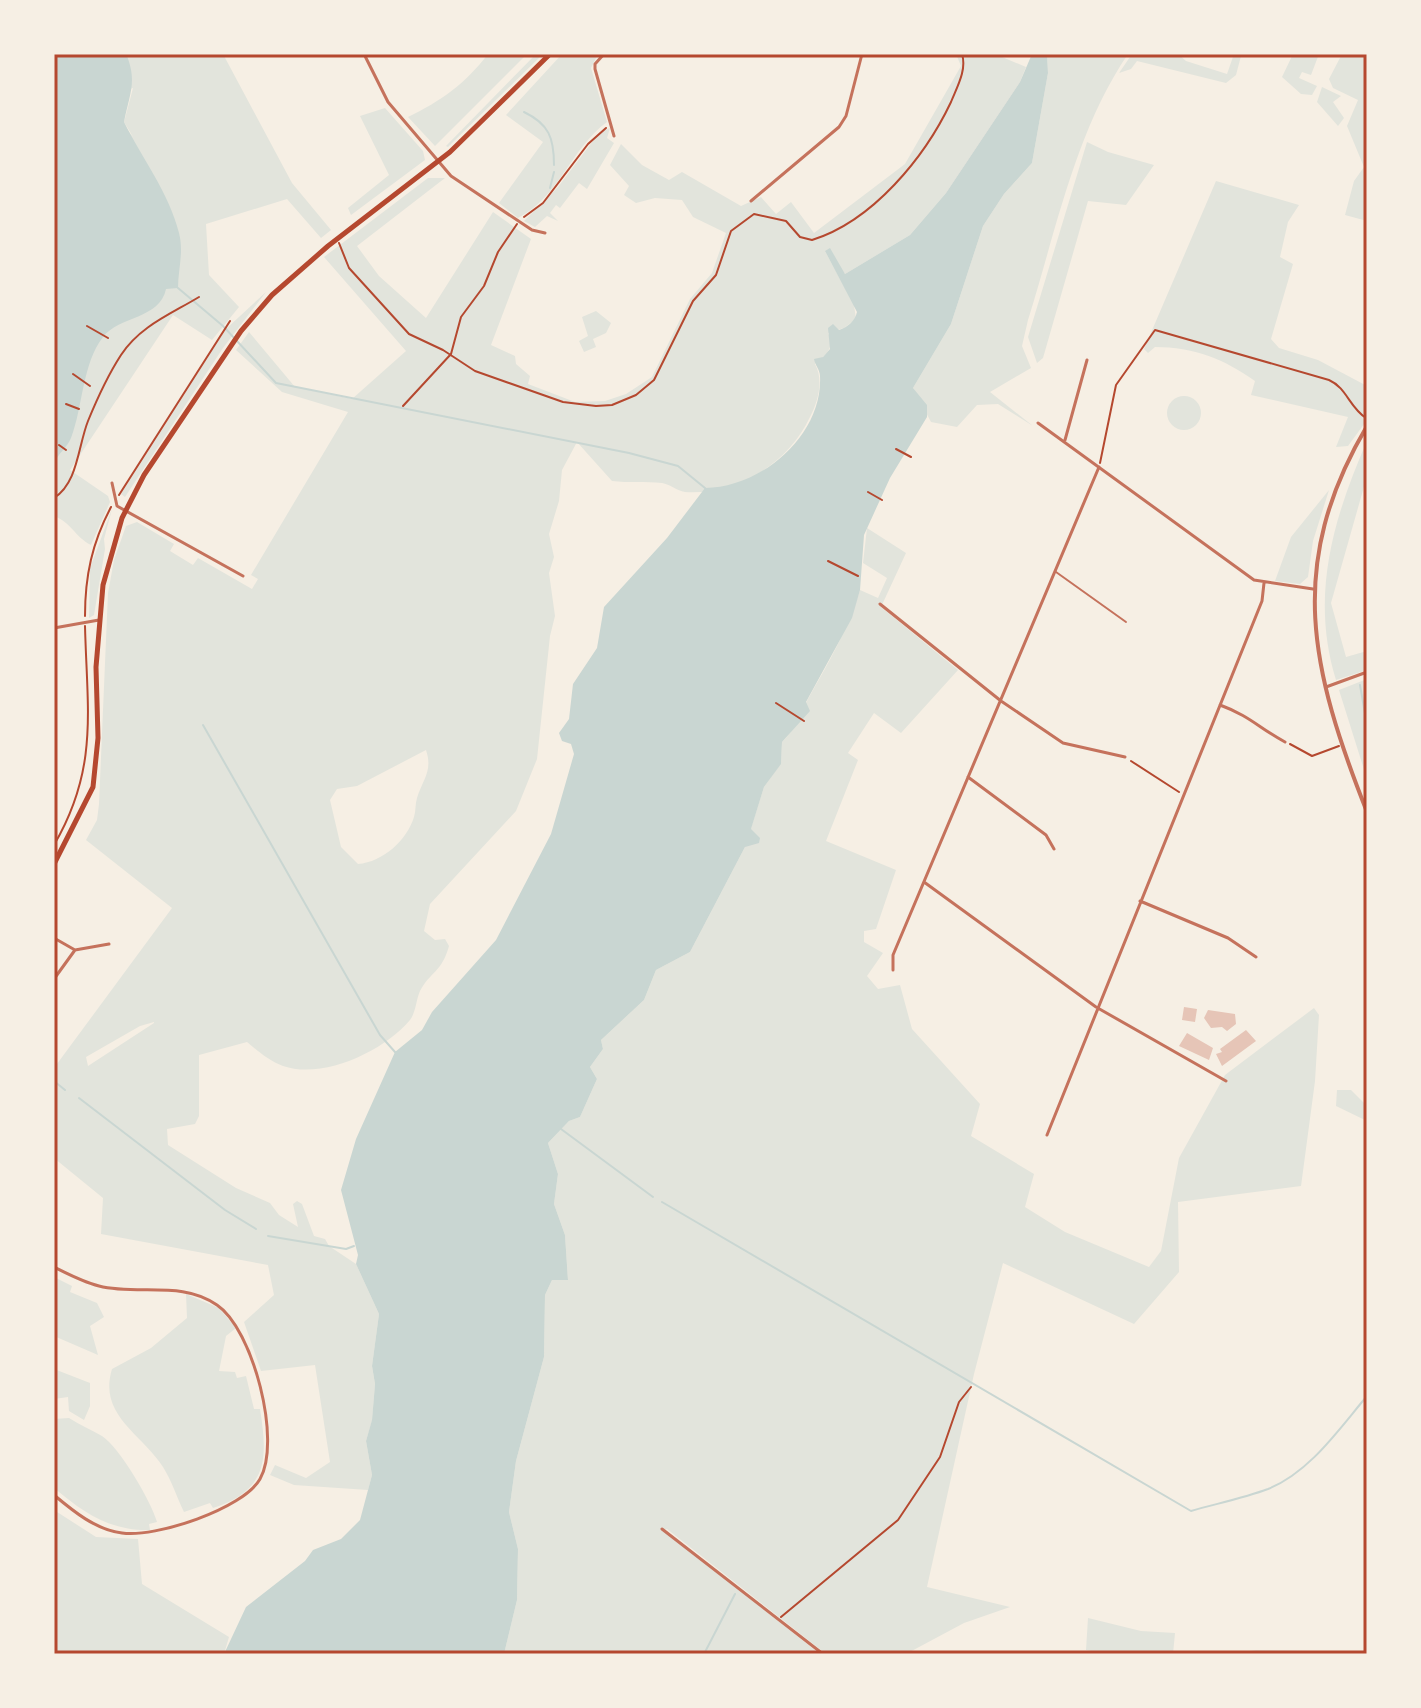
<svg xmlns="http://www.w3.org/2000/svg" width="1421" height="1708" font-family="Rubik,sans-serif">
  <style>
    .green { fill: #e2e4dc; fill-rule: evenodd }
    .water { fill: #c9d6d2 }
    .lines { fill: none; stroke-linecap: round; stroke-linejoin: round }
    .stream { stroke: #c9d6d2; stroke-width: 2 }
    .building { fill: #e6c5b7 }
    .path { stroke: #b5482f; stroke-width: 2 }
    .service { stroke: #c5725c; stroke-width: 2 }
    .minor { stroke: #c5725c; stroke-width: 3 }
    .tertiary { stroke: #c5725c; stroke-width: 4 }
    .primary { stroke: #b5482f; stroke-width: 5 }
    .neatline { fill: none; stroke: #b5482f; stroke-width: 3 }
  </style>
  <rect width="100%" height="100%" fill="#f6efe4"/>
  <path class="green" d="M54 54H223L292 183 331 230 321 238 287 199 206 224 209 275 239 307 212 340 173 315 70 470 108 496 110 502 91 545C75 537 71 522 54 516ZM133 88 124 122 133 137 104 99Z
    M488 54H527L435 146 408 117C441 101 465 84 488 54Z
    M536 54H543L448 147 446 146Z
    M562 54H598L591 68 607 122C571 148 560 196 518 218L499 203 543 142 506 115Z
    M956 54H995L1026 67 1020 82 946 193 910 235 845 274 825 251 854 305 856 319 844 328 828 333C836 348 825 355 815 364 824 380 818 402 810 417 788 464 737 495 685 492 677 491 670 484 662 483 646 481 628 483 612 481L577 442 562 470 559 501 549 534 554 557 549 573 555 616 550 636 537 759 516 811 430 904 424 931 435 940 445 939 449 946C442 972 430 972 420 991 416 1000 416 1012 410 1020 384 1051 323 1080 283 1066 269 1061 258 1051 247 1042L199 1055V1116L195 1124 167 1129 168 1145 236 1188 270 1203 279 1215 298 1227 293 1204 297 1201 302 1204 314 1236 325 1239 329 1246 356 1264 379 1314 372 1366 375 1384 372 1421 366 1441 372 1475 368 1490 294 1485 270 1475 275 1465 306 1478 330 1462 315 1365 261 1371 244 1322 274 1295 268 1265 101 1234 103 1198 54 1158V1068L172 908 86 840 97 820 99 804 108 593 114 560 126 526 137 522 174 544 170 551 193 565 198 558 252 589 258 579 251 575 348 412 282 392 236 350 249 332 295 387 352 399 406 351 324 257 428 178H445L357 246 379 276 426 318 493 212 531 239 491 345 515 356 516 364 530 376 528 384 575 402 605 401 626 394 652 377 690 299 712 273 726 233 693 217 682 200 655 198 636 203 624 195 629 186 610 165 621 144 642 165 669 180 682 172 741 206 761 197 776 214 791 202 814 233 905 164 961 66ZM426 750C433 771 423 779 417 798 415 804 416 811 414 817 407 840 383 862 358 864L341 847 330 800 337 789 357 786ZM154 1022V1023L88 1066 86 1057 140 1026Z
    M1047 54H1128C1075 132 1056 231 1028 320L1022 346 1031 368 990 392 1033 426 998 404 977 405 957 427 931 422 913 388 951 324 983 226 1004 194 1032 163 1048 73Z
    M1132 54H1178L1186 61 1227 74 1234 54 1241 56 1236 75 1226 83 1137 61 1131 69 1119 73Z
    M1293 54H1319L1311 75 1302 72 1299 78 1317 86 1312 95 1301 94 1282 77Z
    M1342 54H1367V221L1345 215 1354 181 1364 167 1347 126 1358 100 1333 88 1329 79Z
    M1322 87 1341 96 1333 102 1344 118 1338 126 1317 102Z
    M385 108 423 151 425 160 351 215 348 208 389 175 360 116Z
    M610 128 607 138 614 143 587 189 579 183 560 208 556 205 550 213 558 221 547 216 535 227 524 221 558 187 599 133Z
    M1087 142 1108 152 1154 165 1126 205 1088 201 1043 358 1037 363 1028 337Z
    M1216 181 1299 205 1288 222 1280 257 1293 264 1271 339 1279 348 1318 360 1367 386V420L1348 446 1336 447 1348 417 1251 395 1255 381C1224 359 1194 347 1155 347L1148 353 1144 349Z
    M266 292 223 348 125 497 121 494 226 329Z
    M596 311 611 323 606 333 593 339 596 347 584 352 579 341 588 336 582 317Z
    M1167 413a17 17 0 1 1 34 0a17 17 0 1 1-34 0Z
    M1367 441V476L1331 603 1346 657 1367 651V670L1336 680C1310 596 1333 519 1367 441Z
    M1329 490 1313 541 1308 577 1300 584 1275 581 1291 537Z
    M112 509 104 539 105 549 94 615 89 618 90 568Z
    M867 528 906 553 881 607 958 670 901 733 874 713 848 753 858 760 826 841 896 870 876 929 864 931V942L883 953 867 976 878 989 900 985 912 1029 980 1104 971 1136 1034 1174 1025 1207 1065 1232 1149 1267 1161 1251 1179 1158 1225 1075 1314 1008 1319 1015 1315 1081 1301 1186 1178 1202 1179 1272 1134 1324 1003 1263 974 1374 927 1587 1010 1607 964 1623 906 1654H826L667 1529 663 1530 820 1654H504L517 1600 518 1549 509 1512 516 1461 544 1357 545 1295 552 1280 568 1279 565 1235 554 1204 558 1174 548 1143 569 1121 580 1117 597 1079 590 1067 603 1049 601 1040 644 1000 656 970 690 952 745 847 764 787 781 763 782 742C796 729 799 716 808 699 828 663 848 630 860 590L878 598 887 578 863 563Z
    M1367 679V779L1339 690Z
    M1337 1090H1351L1367 1106V1121L1336 1106Z
    M54 1277 72 1286 70 1292 97 1303 104 1317 90 1326 98 1355 54 1336Z
    M186 1294 219 1308 236 1328 226 1336 219 1371 235 1372 237 1378 246 1376 254 1409H260C268 1459 268 1490 213 1508L210 1503 184 1512C177 1498 172 1481 163 1467 141 1433 98 1415 112 1369L151 1348 187 1318Z
    M54 1369 90 1383V1406L84 1420 69 1411 68 1397 54 1399Z
    M69 1418C80 1425 92 1430 102 1436 120 1448 151 1501 157 1522L149 1524 150 1530C110 1531 84 1513 54 1488V1419Z
    M54 1510 96 1537 138 1539 142 1584 229 1637 224 1654H54Z
    M1088 1618 1141 1631 1175 1633 1173 1654H1106L1086 1650Z
    M1367 1648V1654H1228L1256 1650 1364 1652Z"/>
  <path class="water" d="M54 54H126C138 81 129 95 124 122 142 158 169 193 179 233 184 252 178 270 178 288L166 289C160 319 119 316 103 337 82 364 83 407 71 438 67 448 58 453 54 464Z
    M1032 54H1047L1048 73 1032 163 1004 194 983 226 951 324 913 388 927 405V417L890 478 864 535 860 590 852 618 806 702 810 711 782 742 781 764 764 787 751 829 760 838 759 843 745 847 690 952 656 970 644 1000 601 1040 603 1049 590 1067 597 1079 580 1117 569 1121 548 1143 558 1174 554 1204 565 1235 568 1280H552L545 1295 544 1357 516 1461 509 1512 518 1549 517 1600 504 1654H224L246 1607 305 1561 313 1550 341 1539 360 1520 372 1475 366 1441 372 1420 375 1384 372 1366 379 1314 356 1264 358 1255 341 1190 356 1139 395 1052 422 1030 432 1012 496 940 551 834 574 754 571 744 562 741 559 733 569 719 573 684 597 648 604 607 667 538 705 488C760 488 823 436 820 376 820 370 815 365 814 359L823 357 830 349 828 328 833 324 839 330C848 327 855 321 857 312L825 251 830 248 845 274 910 235 946 193 1020 82Z"/>
  <g class="lines">
    <path class="stream" d="M524 112C549 124 554 138 554 165
      M550 188 554 172
      M178 288 223 326 276 383 629 453 678 466 705 488
      M1360 685 1367 725
      M203 725 380 1035 395 1052
      M54 1081 65 1090
      M79 1098 225 1210 256 1229
      M561 1129 653 1197
      M662 1202 1191 1511C1215 1504 1244 1498 1268 1489 1310 1472 1339 1429 1367 1396
      M268 1236 346 1249 354 1246
      M704 1654 735 1594"/>
  </g>
  <path class="building" d="M1184 1007 1197 1009 1195 1022 1182 1020Z
    M1208 1010 1235 1014 1236 1024 1227 1031 1222 1027 1211 1028 1204 1018Z
    M1246 1030 1256 1041 1222 1066 1216 1054 1222 1052 1220 1049Z
    M1187 1033 1213 1048 1209 1060 1179 1046Z"/>
  <g class="lines">
    <path class="path" d="M524 217 543 203 588 144 606 128
      M339 243 349 268 409 334 443 350 475 371 563 402 596 406 612 405 636 395 654 380 693 301 716 275 731 231 754 214 786 221 800 237 812 240C873 221 925 157 951 102 957 87 967 70 962 54
      M87 326 108 338
      M73 374 90 386
      M66 404 79 409
      M403 406 451 354 461 317 484 286 498 252 517 224
      M59 445 66 450
      M896 449 911 457
      M1100 463 1116 385 1155 330 1329 380C1347 388 1349 407 1366 418
      M868 492 882 500
      M119 495 230 321
      M54 498C78 483 78 446 88 421 97 399 108 375 121 355 140 326 171 314 199 297
      M828 561 858 576
      M85 616C85 576 92 543 111 507
      M776 703 804 721
      M1290 744 1312 756 1339 746
      M1131 761 1179 792
      M54 845C99 768 87 710 85 626
      M781 1617 898 1520 940 1457 959 1402 971 1387"/>
    <path class="service" d="M1056 572 1126 622"/>
    <path class="minor" d="M364 54 388 102 451 176 532 230 545 233
      M604 54 595 64V69L614 136
      M751 201 839 127 846 116 862 54
      M1038 423 1254 580 1313 589
      M1065 440 1087 360
      M112 483 117 506 243 576
      M880 604 1001 701 1063 743 1125 757
      M54 628 99 620
      M1326 687 1367 672
      M1220 705C1250 716 1259 728 1285 742
      M968 777 1046 835 1054 849
      M924 882 1096 1007 1226 1081
      M1140 901 1228 938 1256 957
      M54 938 75 950
      M893 970V955L1099 467
      M54 979 75 950 109 944
      M1047 1135 1262 601 1264 583
      M54 1267C68 1274 83 1282 99 1286 138 1296 182 1280 217 1305 253 1329 282 1441 260 1479 243 1509 155 1538 122 1533 96 1530 73 1511 54 1495
      M662 1529 823 1654"/>
    <path class="tertiary" d="M1367 426C1285 565 1311 670 1367 812"/>
    <path class="primary" d="M54 864 93 787 98 738 96 667 103 585 122 518 144 475 241 331 272 295 328 246 450 152 550 54"/>
  </g>
  <rect width="1421" height="1708" fill="none" stroke="#f6efe4" stroke-width="112"/>
  <rect x="56" y="56" width="1309" height="1596" class="neatline"/>
</svg>
